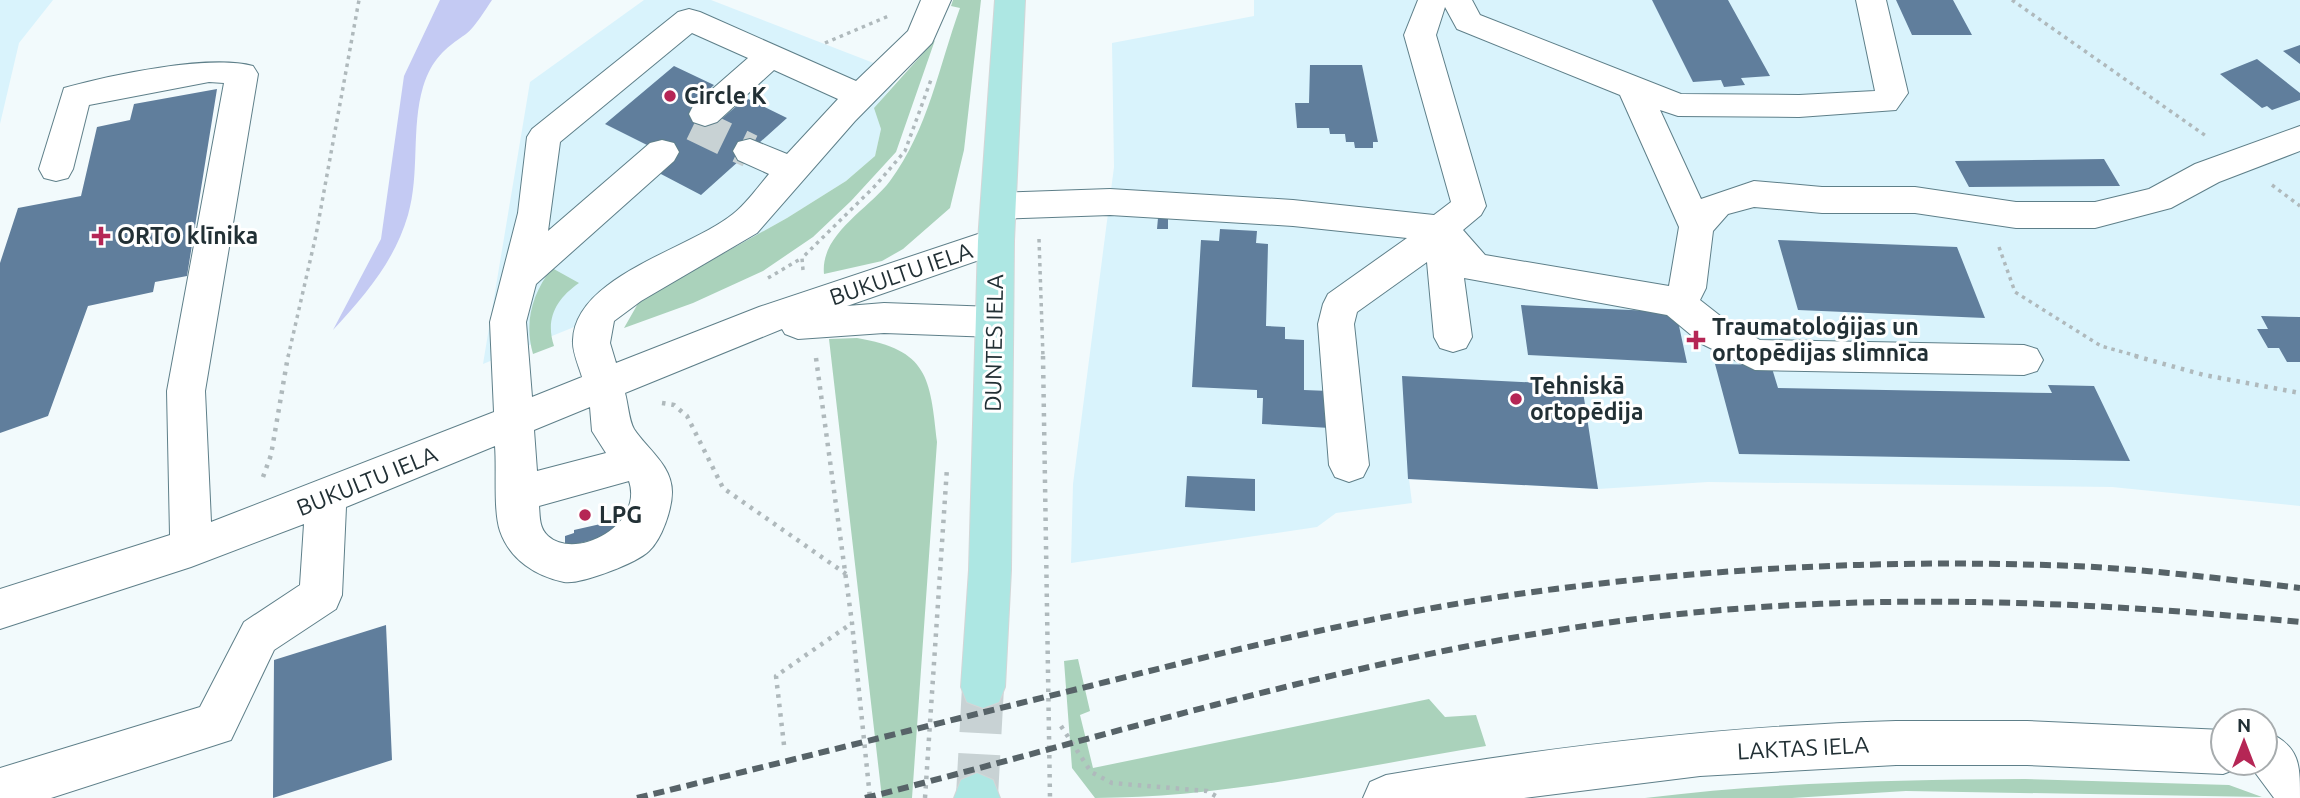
<svg xmlns="http://www.w3.org/2000/svg" width="2300" height="798" font-family="Ubuntu,sans-serif">
  <style>
    .built { fill: #d9f3fc }
    .green { fill: #aad2bb }
    .water { fill: #c4caf3 }
    .building { fill: #607e9c }
    .lines { fill: none; stroke-linecap: round; stroke-linejoin: round }
    .minor-tunnel { stroke: #c8d2d4; stroke-width: 34; stroke-dasharray: 34 17; stroke-linecap: butt }
    .major-tunnel { stroke: #c8d2d4; stroke-width: 42; stroke-dasharray: 42 21; stroke-linecap: butt }
    .minor-casing { stroke: #5e7f89; stroke-width: 2 }
    .major-casing { stroke: #d3d6d7; stroke-width: 2 }
    .path-far1 { stroke: #afb9bc; stroke-width: 3.5; stroke-dasharray: 3.5 4.5; stroke-linecap: butt }
    .path { stroke: #afb9bc; stroke-width: 4.5; stroke-dasharray: 3.5 6; stroke-linecap: butt }
    .minor { fill: #fff; fill-rule: evenodd }
    .major { fill: #ade7e3; fill-rule: evenodd }
    .rail { stroke: #576368; stroke-width: 6; stroke-dasharray: 11 6; stroke-linecap: butt }
    .poi-dot { fill: #b52655; stroke: #fff; stroke-width: 2.5 }
    .labels { text-anchor: middle; stroke-width: 6; stroke-linejoin: round; paint-order: stroke }
    .poi-label { font-size: 23px; font-weight: bold; fill: #223035; stroke: #fff; text-anchor: start }
    .street-label { font-size: 23px; fill: #223035; stroke: #fff }
  </style>
  <rect width="100%" height="100%" fill="#f2fafc"/>
  <path class="built" d="M0 0H53L19 43 0 124Z
    M644 0H711L902 74 875 108 881 129 875 156 846 181 787 218 641 300 483 364 530 82Z
    M1254 0H2300V506L2112 487 1708 482 1598 489 1409 479 1412 503 1336 513 1317 527 1071 563 1073 484 1114 167 1112 43 1254 16Z"/>
  <path class="green" d="M953 0H981L964 150 950 208 903 249 882 261 824 274C820 234 869 209 890 181 928 130 939 66 960 8L951 6Z
    M935 40 896 152 851 201 813 237 763 271 693 303 624 328 640 300 787 218 846 181 875 156 881 129 874 108Z
    M552 268 579 283C556 299 545 319 554 346L533 354C524 322 532 294 552 268Z
    M857 338C928 350 930 377 937 442L912 798H882L829 339Z
    M1078 659 1090 711 1080 715 1093 768 1429 699 1445 717 1476 715 1486 746C1357 767 1226 798 1095 798L1072 768 1064 661Z
    M2025 779 2229 785 2262 797 1906 791 1792 798H1645C1772 782 1898 780 2025 779Z"/>
  <path class="water" d="M440 0H492C485 10 476 26 466 34 444 49 432 59 423 87 411 128 420 174 408 215 394 262 366 294 333 330L381 239 404 76Z"/>
  <path class="building" d="M1652 0H1728L1770 76 1741 78 1745 85 1724 87 1721 80 1693 82Z
    M1896 0H1953L1972 35H1912Z
    M2300 45V64L2283 51Z
    M2257 59 2300 93V100L2272 110 2267 106 2262 108 2220 74Z
    M1310 65H1362L1378 142H1373V148H1355L1354 142H1346L1345 134H1330L1329 128H1297L1295 103H1309Z
    M674 66 714 85 690 107 719 121 746 98 787 118 701 195 659 173 675 159 605 124Z
    M217 89 187 276 155 282 153 292 88 306 48 416 0 433V263L18 208 81 196 97 127 130 120 134 104Z
    M2104 159 2120 186 1969 187 1955 161Z
    M1158 218H1168V229H1157Z
    M1220 229 1257 231 1256 243 1268 244 1266 326 1285 327V339L1304 340V390L1329 391 1330 428 1262 424 1263 398H1257V390L1192 387 1201 240 1219 241Z
    M1778 240 1957 247 1985 318 1798 310Z
    M1521 305 1676 312 1687 363 1528 355Z
    M2261 316 2300 317V362H2287L2279 348H2268L2257 329H2268Z
    M1715 364 1771 365 1778 388 2052 393 2048 385 2094 386 2130 461 1739 454Z
    M1402 376 1582 385 1598 489 1408 479Z
    M1187 476 1255 479V511L1185 507Z
    M605 523V525L615 523V534L565 547V536L574 533V530Z
    M386 625 392 760 273 798 274 660Z"/>
  <g class="lines">
    <path class="minor-tunnel" d="M694 124 750 151"/>
    <path class="major-tunnel" d="M977 796 983 687"/>
    <defs>
      <path id="minor" d="M921 0H951L932 43 855 121 757 233 641 301 614 321 610 343 616 363 759 307 996 228 1008 232 1014 241 1008 250 847 306 884 303 994 307 1007 312 1012 322 1007 332 994 337 884 333 798 339 785 334 782 329 625 393C628 403 629 421 634 429 647 449 672 465 672 492 672 509 662 539 649 551 637 563 580 585 564 582 536 576 510 560 500 531 493 510 497 469 495 446L346 507 342 595 336 609 274 650 231 740 51 798H0V768L200 707 244 622 300 585 304 524 191 567 0 629V589L170 535 167 391 224 83 209 82 89 105 73 169 68 178 56 181 44 178 39 169 64 88C110 75 209 54 253 66L258 74 205 391 211 522 494 412 490 322 518 213 527 137 532 129 678 12 689 9 700 12 856 81 908 31ZM692 33 748 58 693 106 689 114 693 122 705 126 717 122 774 70 838 99 787 154 750 139 738 142 733 151 738 160 769 174C758 187 746 204 733 214 690 249 575 276 573 340 572 352 579 366 582 377L532 397 526 322 536 284 674 161 679 152 674 143 662 140 650 143 548 231 560 142ZM590 407 592 431 606 453 537 471 534 430ZM629 481C644 525 576 561 548 536 539 528 540 517 539 506Z
        M1418 0H1472L1480 15 1681 94 1799 95 1875 91 1856 0H1886L1908 93 1896 110 1799 117 1678 116 1660 110 1701 199 1754 181 1822 187H1915L2016 202H2095L2149 189 2195 164 2300 126V151L2219 182 2171 208 2095 228H2016L1915 213H1822L1754 207 1728 214 1713 231 1706 288 1700 300 1728 322 1760 340 2024 345 2037 349 2043 360 2037 371 2024 375 1755 370 1702 344 1667 315 1464 278 1472 337 1466 348 1453 352 1440 348 1434 337 1427 262 1357 312 1354 324 1369 465 1363 477 1349 482 1335 477 1329 465 1318 324 1323 304 1328 294 1407 238 1293 226 1110 215 998 219 986 215 981 206 986 197 998 193 1110 189 1293 200 1434 215 1451 202 1404 35ZM1445 7 1457 29 1620 95 1679 227 1669 286 1485 255 1463 230 1481 215 1486 206 1436 35Z
        M1896 721H2027L2223 730V763H2241L2239 768 2223 774 2027 765H1896L1700 776 1524 798H1363L1370 782 1386 775C1556 746 1724 726 1896 721Z
        M2268 732C2300 747 2300 764 2300 798H2274L2248 763H2265V734Z"/>
      <path id="major" d="M995 0H1025L1014 241 1011 570 1005 687 999 702 983 708 967 702 961 687 969 570 978 241Z
        M977 773 993 780 1000 798H954L961 780Z"/>
    </defs>
    <use href="#minor" class="minor-casing"/>
    <use href="#major" class="major-casing"/>
    <path class="path-far1" d="M2012 0 2206 136
      M825 43 891 15
      M2272 185 2300 206
      M1039 239 1043 357
      M1999 247 2015 292 2101 346 2141 357
      M803 270 802 258 876 185 905 151 932 77
      M768 278 802 258
      M288 357 316 235 359 0"/>
    <path class="path" d="M1043 356 1050 798
      M2135 356 2204 375 2300 393
      M816 358 852 623 870 798
      M662 403 674 405 687 416 723 488 846 574
      M263 477 271 455 288 356
      M1061 726 1091 772 1112 783 1207 791 1219 798
      M784 745 776 676 852 623
      M925 798 947 468"/>
    <use href="#minor" class="minor"/>
    <use href="#major" class="major"/>
    <path class="rail" d="M637 798C788 761 939 723 1090 686 1244 647 1398 609 1555 589 1718 568 1882 560 2046 565 2131 567 2216 578 2300 588
      M865 798C1117 734 1369 653 1628 620 1851 591 2076 600 2300 622"/>
  </g>
  <g class="poi-dot">
    <circle cx="670" cy="96" r="7"/>
    <path d="M97.5 225.5h7v7h7v7h-7v7h-7v-7h-7v-7h7z"/>
    <path d="M1692.5 329.5h7v7h7v7h-7v7h-7v-7h-7v-7h7z"/>
    <circle cx="1516" cy="399" r="7"/>
    <circle cx="585" cy="515" r="7"/>
  </g>
  <g class="labels">
    <g class="poi-label">
      <text x="684" y="104">Circle K</text>
      <text x="117" y="244">ORTO klīnika</text>
      <text x="1712" y="335">Traumatoloģijas un<tspan x="1712" dy="26">ortopēdijas slimnīca</tspan></text>
      <text x="1530" y="394">Tehniskā<tspan x="1530" dy="26">ortopēdija</tspan></text>
      <text x="599" y="523">LPG</text>
    </g>
    <g class="street-label">
      <text transform="translate(901 274) rotate(-19)" y="8">BUKULTU IELA</text>
      <text transform="translate(994 343) rotate(-89)" y="8">DUNTES IELA</text>
      <text transform="translate(367 481) rotate(-22)" y="8">BUKULTU IELA</text>
      <text transform="translate(1803 748) rotate(-3)" y="8">LAKTAS IELA</text>
    </g>
  </g>
  <g transform="translate(2244 742)"><circle r="33" fill="#ffffff" stroke="#a7acae" stroke-width="2"/>
  <path d="M0-5L12 26L0 18L-12 26Z" fill="#b52655"/>
  <text y="-10" font-size="19" font-weight="bold" text-anchor="middle" fill="#223035">N</text>
  </g>
</svg>
